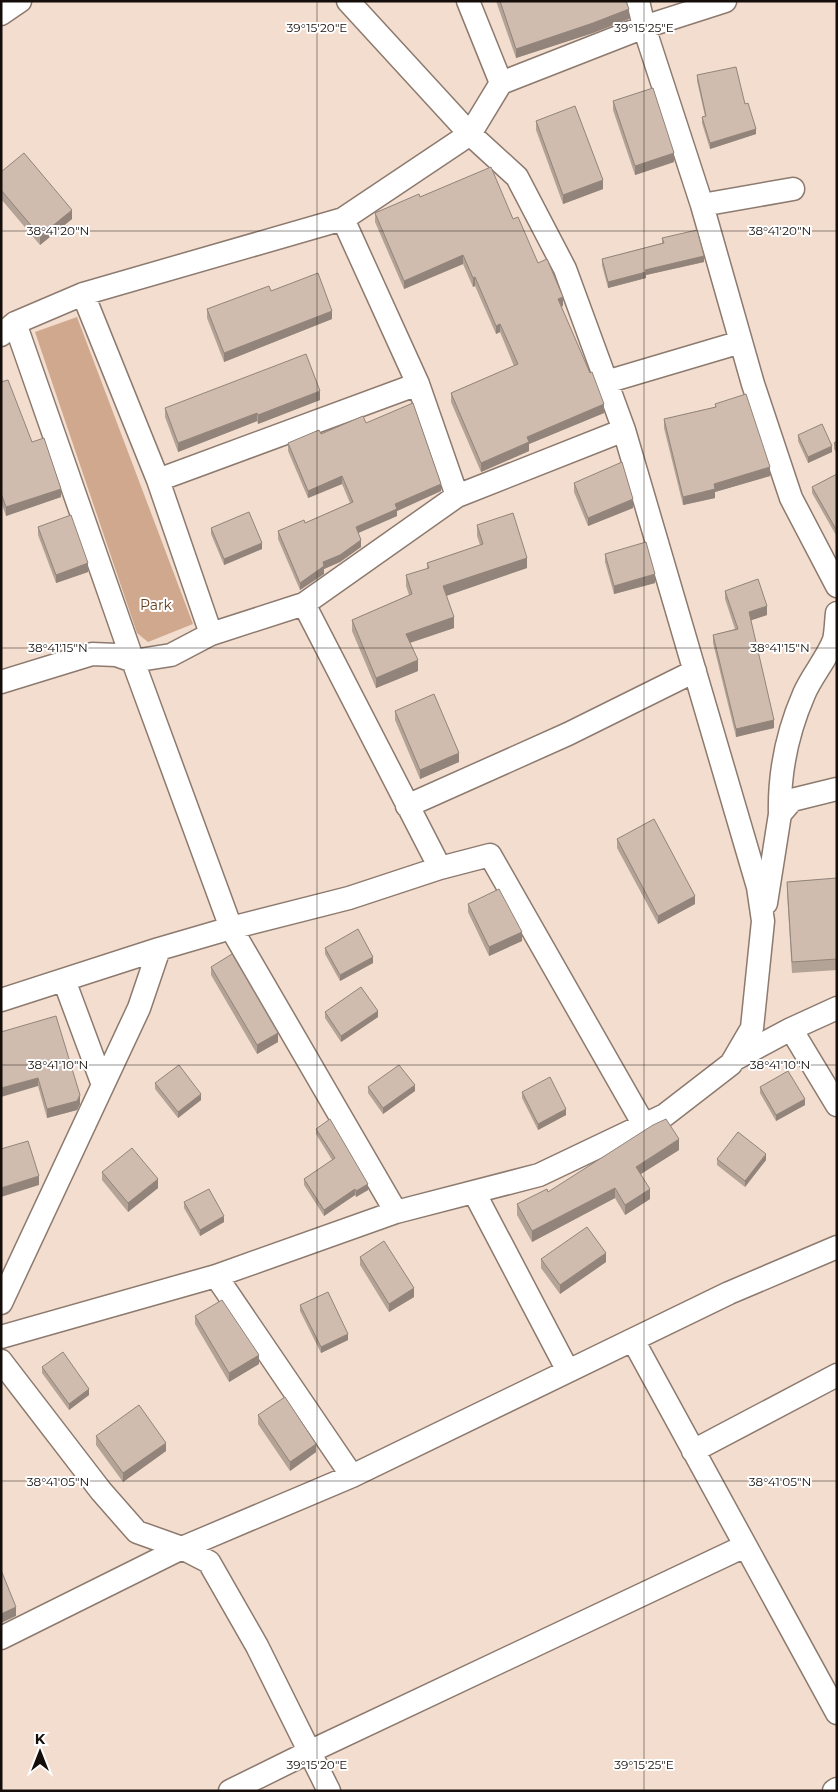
<svg xmlns="http://www.w3.org/2000/svg" width="838" height="1792" font-family="Montserrat,sans-serif">
  <style>
    .green { fill: #d0a88d }
    .lines { fill: none; stroke-linecap: round; stroke-linejoin: round }
    .minor-casing { stroke: #8d7a6e; stroke-width: 25 }
    .minor { stroke: #fff; stroke-width: 22 }
    .wall { fill: #b3a296 }
    .shaded-wall { fill: #92847a }
    .building { fill: #d0bcaf; stroke: #92847a }
    .ticks { fill: none; stroke: #140d09; stroke-width: 1; stroke-opacity: 0.45 }
    .labels { text-anchor: middle; stroke-width: 4; stroke-linejoin: round; paint-order: stroke }
    .park-label { font-size: 14px; fill: #663b1a; stroke: #fff }
    .ticks-label { font-size: 12px; text-anchor: middle; fill: #140d09; stroke: #fff; stroke-width: 4; stroke-linejoin: round; paint-order: stroke }
  </style>
  <rect width="100%" height="100%" fill="#f2ddcf"/>
  <path class="green" d="M77 317 193 624 148 642 137 633 35 332Z"/>
  <g class="lines">
    <defs>
      <path id="minor" d="M468 1 501 83
        M638 1 644 27 702 205 753 384 791 498 837 586
        M1 14 20 1
        M702 205 793 189
        M343 219 418 384 457 496
        M83 294 158 480 211 634
        M15 323 133 661 231 928 396 1212
        M1 335 15 323 83 294 343 219 470 134 501 83 644 27 725 1
        M606 382 741 342
        M158 480 418 384
        M304 604 440 868
        M1 682 92 654 116 655 133 661 171 655 211 634 304 604 457 496 624 430
        M407 806 568 734 695 671
        M780 814C779 772 787 733 804 694 811 677 828 657 834 640 836 632 836 621 837 613
        M766 903 780 814 792 800 837 789
        M64 980 103 1085
        M1 1000 159 949 231 928 349 898 440 868 490 855 644 1125
        M791 1029 837 1105
        M735 1059 791 1029 837 1008
        M474 1192 568 1371
        M216 1276 352 1476
        M1 1303 139 1008 159 949
        M1 1337 216 1276 396 1212 539 1175 665 1115 731 1064 752 1028 763 921 758 887 624 430 565 269 517 177 470 134 348 1
        M633 1340 837 1713
        M1 1361 101 1491 137 1532 182 1548 209 1562 257 1646 329 1791
        M693 1451 837 1375
        M1 1638 182 1548 352 1476 729 1293 837 1247
        M230 1791 309 1752 745 1546
        M834 1791 837 1789"/>
    </defs>
    <use href="#minor" class="minor-casing"/>
    <use href="#minor" class="minor"/>
  </g>
  <path class="wall" d="M496 1H626L629 19 593 33 516 58Z
    M697 75 745 104 756 134 710 149 702 123V117L705 116 697 81Z
    M613 101 674 162 635 175 613 110Z
    M536 121 603 189 563 204 536 130Z
    M1 172 72 219 40 245 1 199Z
    M420 197 513 219 538 263 563 306H561L604 413 529 444V451L481 472 451 402V393L514 366 500 332 496 334 475 286 473 287 463 264 404 289 375 222V213Z
    M662 238 704 262 646 275V278L608 288 602 265V259L662 243Z
    M271 291 332 319 224 362 207 318V309Z
    M1 382 61 497 6 516 1 502Z
    M320 400 258 424 257 421 178 452 165 417V408Z
    M715 404 770 476 715 492V498L683 505 664 428V419L715 407Z
    M366 423 441 491 397 511V516L358 533 361 547 340 562 324 569V574L300 590 278 539V531L305 523 350 503 342 484 308 498 288 451V443L321 434Z
    M798 435 832 452 808 463 798 441Z
    M837 441V453L834 449V443Z
    M837 474V537L812 493V487Z
    M574 483 633 508 588 526 574 492Z
    M477 525 527 568 446 596 454 628 410 643 418 671 376 688 352 631V620L409 595 406 586V575L427 569V563L480 545 477 536Z
    M38 527 88 572 56 583 38 535Z
    M211 528 262 549 224 565 211 534Z
    M605 554 655 583 614 594 605 562Z
    M725 591 767 615 751 620 774 728 736 737 713 643V635L735 629 725 599Z
    M395 711 459 762 420 779 395 720Z
    M617 839 695 904 658 924 617 848Z
    M837 878V970L792 973 787 893V882Z
    M468 904 522 941 489 956 468 912Z
    M325 948 373 963 340 981 325 954Z
    M211 967 278 1042 257 1054 211 975Z
    M325 1012 378 1017 341 1042 325 1018Z
    M1 1032 80 1104 77 1110 47 1118 38 1086Z
    M155 1083 201 1100 178 1118 155 1089Z
    M368 1087 415 1091 383 1114 368 1093Z
    M760 1087 805 1105 776 1121 760 1093Z
    M522 1092 566 1115 538 1130 522 1098Z
    M316 1129 368 1190 356 1197 355 1195 324 1216 304 1185V1179L332 1160 316 1134Z
    M679 1150 641 1174 650 1199 625 1215 615 1198 532 1242 517 1215V1204L548 1192Z
    M717 1159 766 1160 745 1187 717 1165Z
    M102 1172 158 1188 128 1212 102 1180Z
    M184 1202 224 1222 200 1236 184 1208Z
    M360 1257 414 1297 389 1312 360 1265Z
    M541 1259 606 1262 560 1294 541 1268Z
    M300 1305 348 1340 321 1353 300 1311Z
    M195 1316 259 1364 229 1382 195 1324Z
    M42 1367 89 1395 69 1410 42 1373Z
    M258 1415 316 1452 290 1471 258 1424Z
    M96 1436 166 1451 123 1482 96 1445Z"/>
  <path class="shaded-wall" d="M629 9V19L593 33 516 58V49Z
    M756 129V134L710 149V143Z
    M674 153V162L635 175V166Z
    M603 180V189L563 204V195Z
    M72 210V219L40 245V236Z
    M463 255V264L404 289V281Z
    M704 256V262L646 275V278L608 288V282L645 270Z
    M475 277V286L473 287V278Z
    M563 297V306L558 308V299Z
    M332 311V319L224 362V353Z
    M500 324V332L496 334V326Z
    M320 391V400L258 424V415Z
    M604 404V413L529 444V451L481 472V463L527 437Z
    M257 413V421L178 452V443Z
    M832 446V452L808 463V457Z
    M770 467V476L715 492V498L683 505V497L714 484Z
    M342 476V484L308 498V491Z
    M441 484V491L397 511V516L356 534V527L395 504Z
    M61 489V497L6 516V507Z
    M633 499V508L588 526V518Z
    M361 540V547L340 562 324 569V574L300 590V583L323 562Z
    M262 543V549L224 565V559Z
    M527 558V568L443 597V586Z
    M88 563V572L56 583V575Z
    M655 574V583L614 594V586Z
    M767 606V615L749 621V612Z
    M454 617V628L406 644V634Z
    M418 660V671L376 688V678Z
    M774 720V728L736 737V729Z
    M459 753V762L420 779V770Z
    M695 896V904L658 924V916Z
    M522 932V941L489 956V947Z
    M373 957V963L340 981V975Z
    M378 1011V1017L341 1042V1036Z
    M278 1033V1042L257 1054V1045Z
    M38 1078V1086L1 1097V1088Z
    M415 1085V1091L383 1114V1108Z
    M201 1094V1100L178 1118V1112Z
    M80 1095V1104L77 1110 47 1118V1109Z
    M805 1099V1105L776 1121V1115Z
    M566 1109V1115L538 1130V1124Z
    M679 1139V1150L636 1177V1167Z
    M766 1154V1160L745 1187V1181Z
    M39 1176V1185L1 1197V1188Z
    M158 1179V1188L128 1212V1203Z
    M368 1184V1190L356 1197V1191Z
    M615 1188V1198L532 1242V1231Z
    M355 1189V1195L324 1216V1210Z
    M650 1189V1199L625 1215V1205Z
    M224 1216V1222L200 1236V1230Z
    M606 1253V1262L560 1294V1285Z
    M414 1288V1297L389 1312V1304Z
    M348 1334V1340L321 1353V1347Z
    M259 1355V1364L229 1382V1373Z
    M89 1389V1395L69 1410V1404Z
    M166 1443V1451L123 1482V1473Z
    M316 1444V1452L290 1471V1462Z
    M16 1607V1616L1 1623V1614Z"/>
  <path class="building" d="M500 1H626L629 9 593 23 516 49Z
    M736 67 745 104 748 103 756 129 710 143 702 117 706 116 697 75Z
    M653 88 674 153 635 166 613 101Z
    M575 106 603 180 563 195 536 121Z
    M24 153 72 210 40 236 1 190V172Z
    M491 167 513 219 518 217 538 263 547 259 563 297 558 299 590 373 592 372 604 404 527 437 529 442 481 463 451 393 518 364 500 324 496 326 475 277 473 278 463 255 404 281 375 213 419 194 420 197Z
    M697 230 704 256 645 270 646 272 608 282 602 259 664 243 662 238Z
    M318 273 332 311 224 353 207 309 269 286 271 291Z
    M306 354 320 391 258 415 257 413 178 443 165 408Z
    M8 380 32 442 44 438 61 489 6 507 1 493V382Z
    M746 394 770 467 714 484 715 489 683 497 664 419 716 407 715 404Z
    M413 403 441 484 395 504 397 509 356 527 361 540 340 555 323 562 324 566 300 583 278 531 304 520 305 523 353 502 342 476 308 491 288 443 319 430 321 434 363 416 366 423Z
    M822 424 832 446 808 457 798 435Z
    M837 441V447L834 443Z
    M622 462 633 499 588 518 574 483Z
    M837 474V531L812 487Z
    M249 512 262 543 224 559 211 528Z
    M513 513 527 558 443 586 454 617 406 634 418 660 376 678 352 620 412 594 406 575 429 568 427 563 483 544 477 525Z
    M71 515 88 563 56 575 38 527Z
    M646 542 655 574 614 586 605 554Z
    M758 579 767 606 749 612 774 720 736 729 713 635 738 629 725 591Z
    M434 694 459 753 420 770 395 711Z
    M654 819 695 896 658 916 617 839Z
    M837 878V959L792 962 787 882Z
    M499 889 522 932 489 947 468 904Z
    M358 929 373 957 340 975 325 948Z
    M232 954 278 1033 257 1045 211 967Z
    M361 987 378 1011 341 1036 325 1012Z
    M56 1016 80 1095 77 1101 47 1109 38 1078 1 1088V1032Z
    M179 1065 201 1094 178 1112 155 1083Z
    M399 1065 415 1085 383 1108 368 1087Z
    M788 1071 805 1099 776 1115 760 1087Z
    M550 1077 566 1109 538 1124 522 1092Z
    M330 1119 368 1184 356 1191 355 1189 324 1210 304 1179 335 1158 316 1129Z
    M666 1119 679 1139 636 1167 650 1189 625 1205 615 1188 532 1231 517 1204 547 1189 548 1192 653 1125Z
    M738 1132 766 1154 745 1181 717 1159Z
    M28 1141 39 1176 1 1188V1149Z
    M132 1148 158 1179 128 1203 102 1172Z
    M209 1189 224 1216 200 1230 184 1202Z
    M587 1227 606 1253 560 1285 541 1259Z
    M384 1241 414 1288 389 1304 360 1257Z
    M328 1292 348 1334 321 1347 300 1305Z
    M222 1300 259 1355 229 1373 195 1316Z
    M63 1352 89 1389 69 1404 42 1367Z
    M285 1397 316 1444 290 1462 258 1415Z
    M139 1405 166 1443 123 1473 96 1436Z
    M1 1570 16 1607 1 1614Z"/>
  <path class="ticks" d="M317 1V1791M644 1V1791M1 231H837M1 648H837M1 1065H837M1 1481H837"/>
  <g class="labels">
    <g class="park-label">
      <text x="156" y="610">Park</text>
    </g>
  </g>
  <g class="ticks-label">
    <text x="317" y="32">39°15'20"E</text>
    <text x="644" y="32">39°15'25"E</text>
    <text x="58" y="235">38°41'20"N</text>
    <text x="780" y="235">38°41'20"N</text>
    <text x="58" y="652">38°41'15"N</text>
    <text x="780" y="652">38°41'15"N</text>
    <text x="58" y="1069">38°41'10"N</text>
    <text x="780" y="1069">38°41'10"N</text>
    <text x="58" y="1486">38°41'05"N</text>
    <text x="780" y="1486">38°41'05"N</text>
    <text x="317" y="1769">39°15'20"E</text>
    <text x="644" y="1769">39°15'25"E</text>
  </g>
  <rect width="838" height="1792" fill="none" stroke="#140d09" stroke-width="5"/>
  <g transform="translate(40 1752)" stroke="#ffffff" stroke-width="4" paint-order="stroke">
  <path d="M0-4L9 19L0 12L-9 19Z" fill="#140d09"/>
  <text y="-8" font-size="14" font-weight="bold" text-anchor="middle" fill="#140d09">K</text>
  </g>
</svg>
